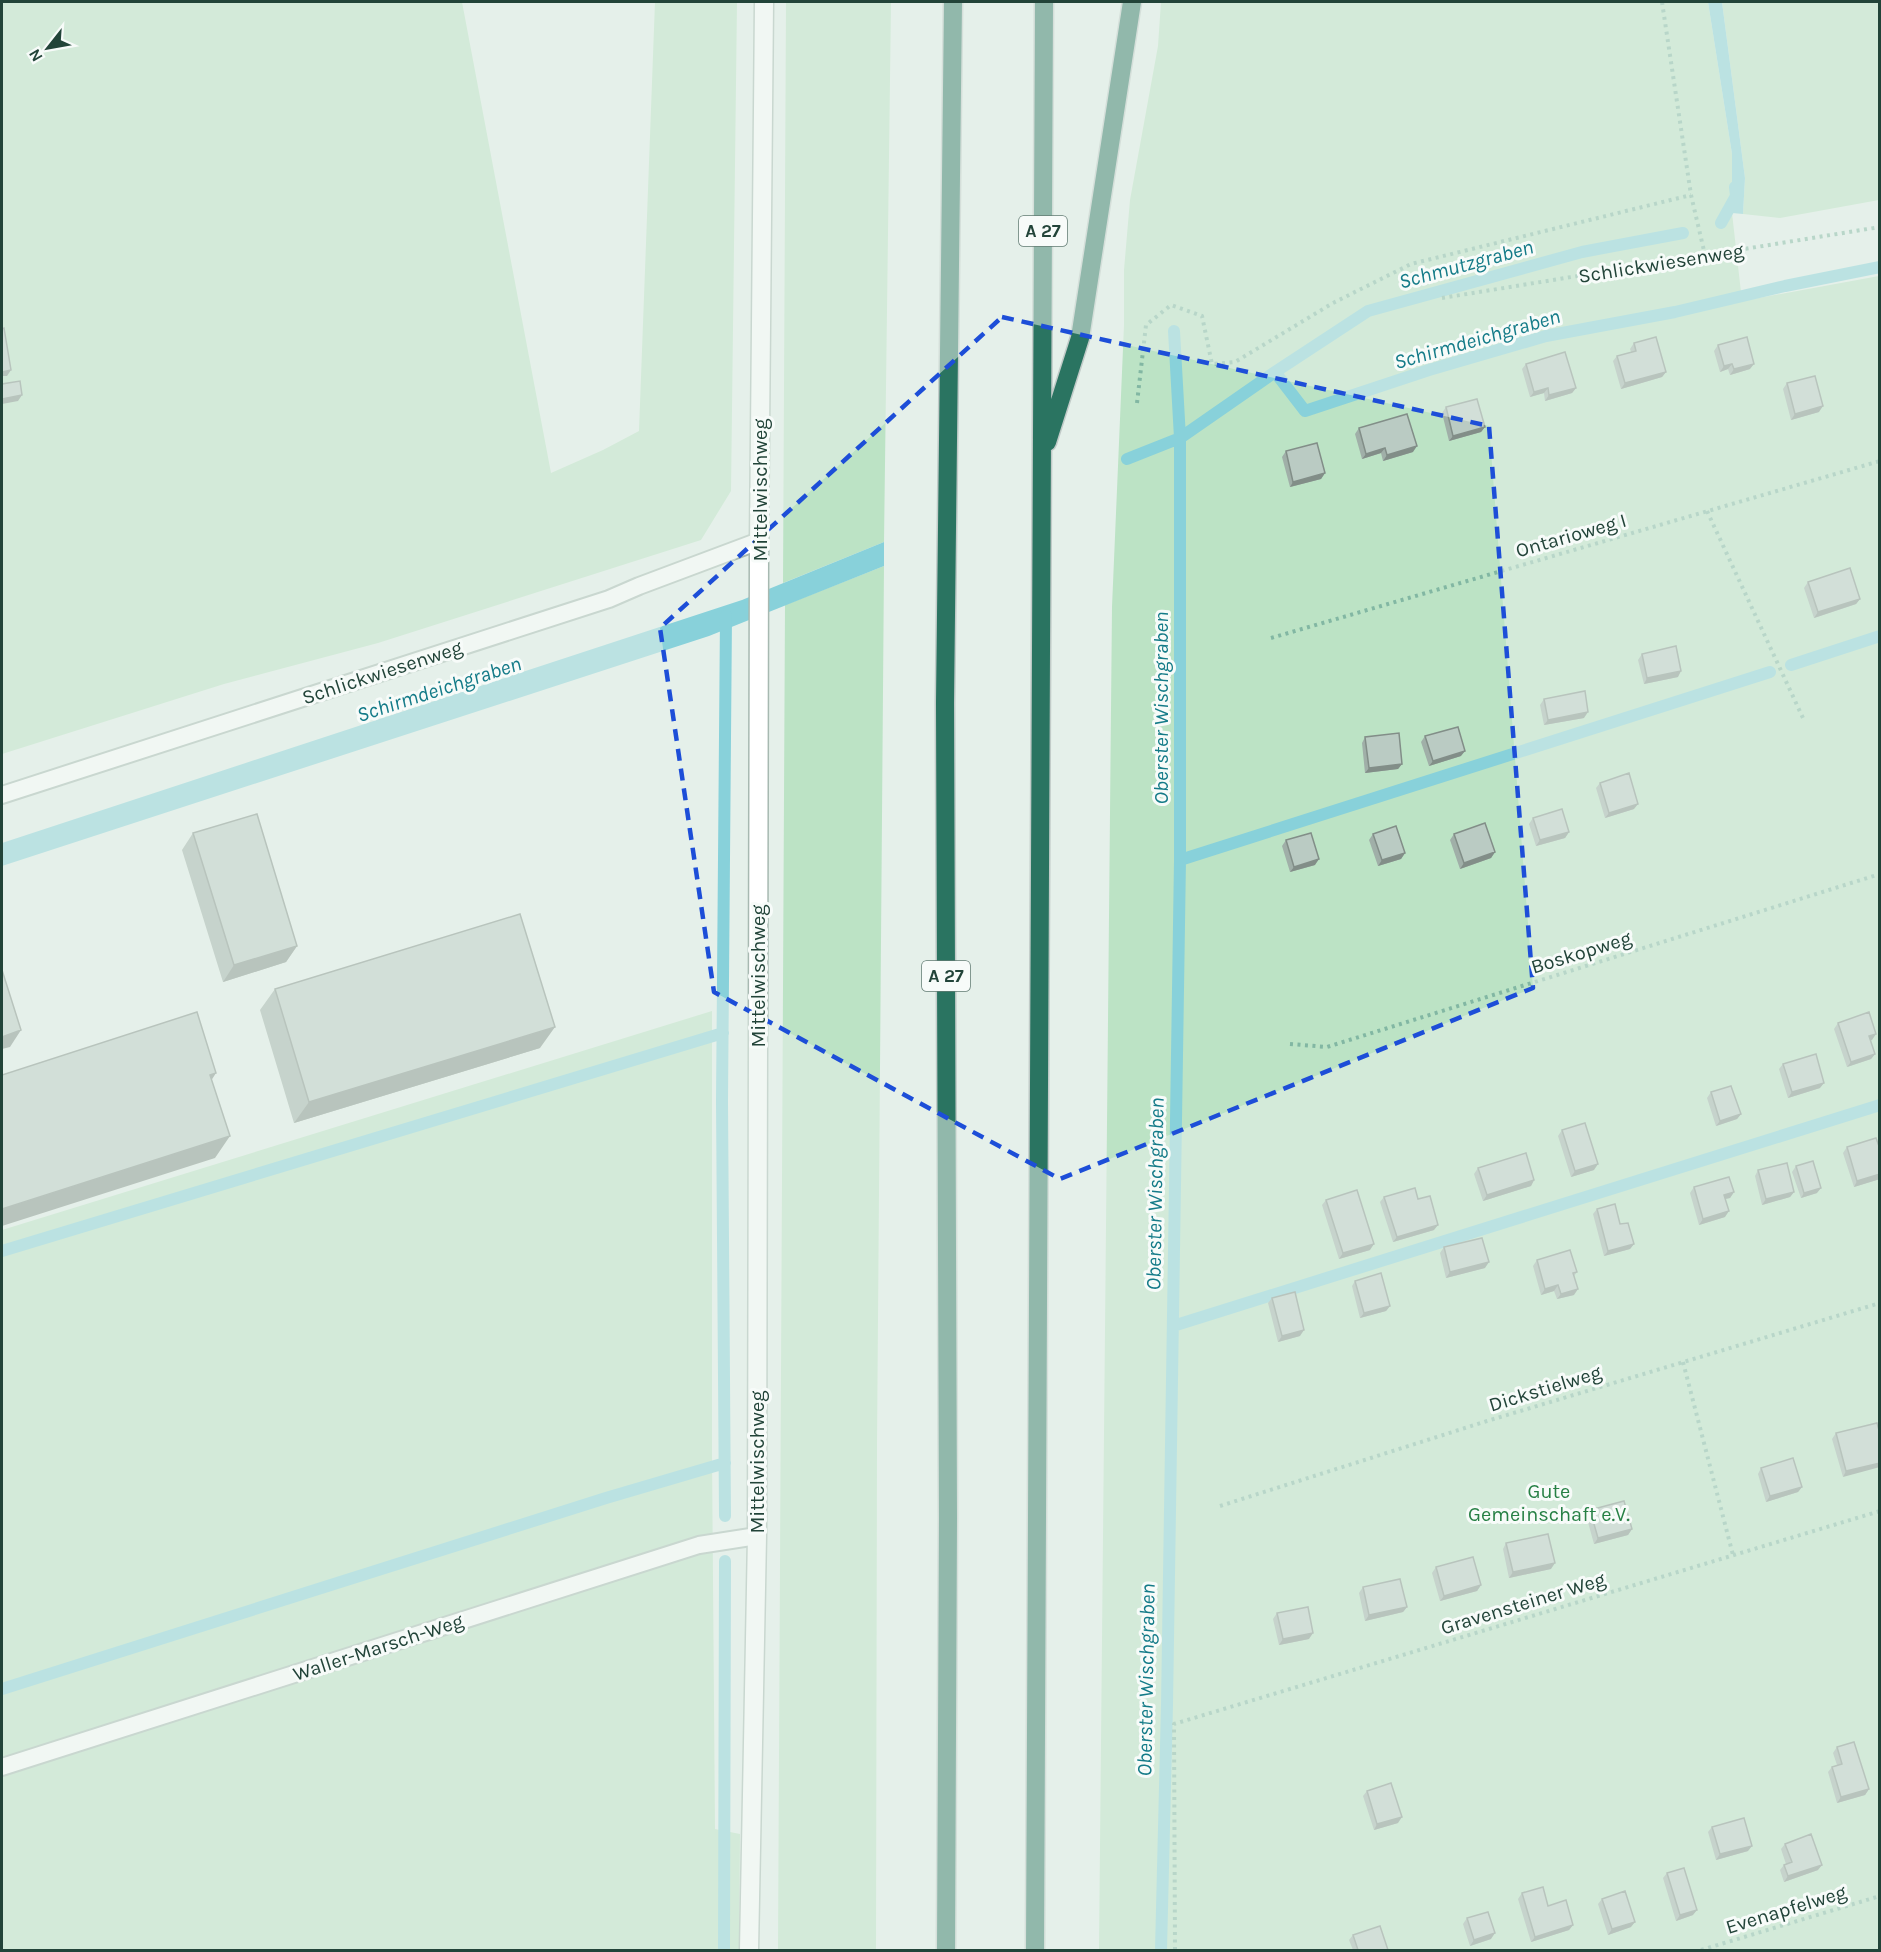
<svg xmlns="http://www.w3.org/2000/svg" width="1881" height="1952" font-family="Karla,sans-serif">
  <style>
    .green { fill: #bce3c5 }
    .water { fill: #88d1da }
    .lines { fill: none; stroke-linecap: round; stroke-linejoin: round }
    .stream { stroke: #88d1da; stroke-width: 12 }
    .lane-casing { stroke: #a7b9b1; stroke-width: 20 }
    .street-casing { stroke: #a7b9b1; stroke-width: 21 }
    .highway-casing { stroke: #c1cbc8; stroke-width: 21 }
    .path { stroke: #82b7a3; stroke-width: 4; stroke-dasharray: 3 4.5; stroke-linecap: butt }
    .lane { stroke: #fff; stroke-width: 16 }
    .street { stroke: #fff; stroke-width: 18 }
    .highway { stroke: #2a7461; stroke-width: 18 }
    .wall { fill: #a0afa8 }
    .shaded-wall { fill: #828e88 }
    .building { fill: #bacbc3; stroke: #828e88; stroke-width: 1.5 }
    .marked { fill: none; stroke: #1d4ed8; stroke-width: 4.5; stroke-dasharray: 12 8; stroke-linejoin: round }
    .labels { text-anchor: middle; stroke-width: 6; stroke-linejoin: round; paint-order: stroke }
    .shield { fill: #f7fbf9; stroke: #627b73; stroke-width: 1.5 }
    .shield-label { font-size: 18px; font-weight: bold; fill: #224439 }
    .street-label { font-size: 20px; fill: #224439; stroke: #f7fbf9 }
    .park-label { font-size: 20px; fill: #278045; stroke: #f7fbf9 }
    .water-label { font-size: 21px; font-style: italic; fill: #147b88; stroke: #f7fbf9 }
  </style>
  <rect width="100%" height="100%" fill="#e5f0ea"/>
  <path class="green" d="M2 2H462L551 473 603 450 639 431 655 2H737L731 491 701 540 378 643 224 684 2 754Z
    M786 2H891L884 542 783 583Z
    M1161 2H1708L1732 154V213L1742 301 1879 276V1950H1099L1112 607 1124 325V270L1130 200 1158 46Z
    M1722 2H1879V200L1780 218 1743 214 1745 178Z
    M884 566 877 1444 876 1950H778L785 605Z
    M712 1011V1455L715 1829 740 1834 739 1950H2V1230Z"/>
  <path class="water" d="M1708 2H1722L1745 178 1743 214 1732 213V154Z
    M884 542V566L709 636 2 866V843L742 600Z"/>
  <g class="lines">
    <path class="stream" d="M1721 223 1736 196 1735 187
      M1275 372 1368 311 1582 252 1683 233
      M1127 459 1180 438 1275 372 1305 411 1429 370 1546 336 1675 312 1785 286 1880 267
      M1791 665 1880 636
      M1180 860 1770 672
      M2 1251 723 1033
      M1173 1326 1880 1105
      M725 1516 722 1101 726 616
      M2 1689 606 1498 725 1463
      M724 1950 725 1561
      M1161 1950 1167 1705 1180 860V438L1174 331"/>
    <defs>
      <path id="lane" d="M2 795 609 599 639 586 759 541
        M2 1767 699 1545 757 1536"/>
      <path id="street" d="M749 1950 757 1536 759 541 764 2"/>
      <path id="highway" d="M1047 442 1080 338 1132 2
        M946 1950 948 1518 945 703 953 2
        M1035 1950 1044 2"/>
    </defs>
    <use href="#lane" class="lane-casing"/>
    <use href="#street" class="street-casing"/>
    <use href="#highway" class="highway-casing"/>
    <path class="path" d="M1662 2 1691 195 1705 255
      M1442 298 1880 227
      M1137 403 1146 325 1171 305 1202 316 1212 364 1235 362 1333 303 1411 264 1691 195
      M1707 511 1803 718
      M1271 638 1880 461
      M1290 1044 1327 1047 1880 874
      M1683 1362 1733 1555
      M1220 1506 1487 1421 1880 1303
      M1175 1950 1174 1724 1880 1511
      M1701 1950 1880 1896"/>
    <use href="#lane" class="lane"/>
    <use href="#street" class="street"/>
    <use href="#highway" class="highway"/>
  </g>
  <path class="wall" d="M1634 343 1666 372 1662 377 1621 389 1613 361 1617 356 1631 352 1630 349Z
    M1718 345 1750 369 1730 375 1728 369 1720 372 1714 351Z
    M1526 364 1576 388 1572 393 1545 401 1544 393 1530 397 1522 369Z
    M1787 383 1819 412 1791 420 1783 389Z
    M1446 407 1485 427 1481 432 1449 441 1442 413Z
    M1359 428 1413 452 1383 461 1381 453 1362 459 1355 434Z
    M1286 451 1325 473 1321 479 1290 487 1282 457Z
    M1808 582 1860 599 1856 604 1814 618 1804 588Z
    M1642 654 1678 677 1644 684 1638 660Z
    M1544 699 1584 718 1544 725 1540 705Z
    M1425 736 1461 756 1429 766 1421 742Z
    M1365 737 1402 764 1398 769 1365 773 1362 743Z
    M1600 783 1634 809 1605 818 1596 788Z
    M1533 818 1569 832 1565 838 1536 846 1529 824Z
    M193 833 297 946 286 962 223 982 182 850Z
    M1373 834 1405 853 1401 859 1378 866 1369 840Z
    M1454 834 1495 852 1491 858 1460 869 1450 840Z
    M1286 840 1315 865 1290 872 1282 846Z
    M275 989 540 1048 294 1123 260 1010Z
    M1838 1023 1872 1040H1870L1875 1054 1871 1059 1847 1067 1834 1029Z
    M1783 1064 1820 1088 1788 1098 1779 1069Z
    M1711 1092 1741 1114 1737 1119 1716 1126 1707 1098Z
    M1562 1130 1594 1170 1571 1177 1558 1136Z
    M1847 1147 1880 1179 1854 1187 1843 1153Z
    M1796 1166 1817 1193 1801 1198 1792 1172Z
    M1478 1168 1534 1180 1531 1186 1483 1201 1474 1174Z
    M1758 1170 1794 1192 1790 1197 1762 1205 1755 1176Z
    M1694 1187 1734 1192 1730 1198 1725 1199V1217L1699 1225 1690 1193Z
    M1384 1197 1418 1199 1434 1230 1393 1242 1380 1202Z
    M1326 1200 1370 1250 1339 1259 1322 1205Z
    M1597 1209 1620 1224 1634 1244 1630 1249 1604 1256 1593 1214Z
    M1444 1247 1485 1268 1446 1278 1440 1253Z
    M1537 1260 1577 1272 1574 1276V1295L1557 1299 1554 1291 1541 1295 1533 1266Z
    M1355 1281 1390 1306 1386 1311 1360 1318 1352 1286Z
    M1272 1298 1300 1336 1278 1342 1268 1303Z
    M1836 1433 1880 1434 1843 1477 1832 1439Z
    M1761 1468 1802 1487 1798 1492 1766 1502 1758 1474Z
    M1590 1510 1632 1529 1628 1535 1594 1544 1586 1515Z
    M1506 1543 1551 1569 1509 1578 1503 1549Z
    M1436 1567 1481 1585 1477 1591 1440 1601 1432 1573Z
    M1363 1587 1407 1607 1403 1612 1365 1621 1359 1593Z
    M1277 1613 1309 1639 1279 1645 1273 1619Z
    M1837 1747 1869 1789 1865 1795 1837 1803 1828 1772 1832 1767 1837 1765 1833 1753Z
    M1367 1791 1398 1823 1374 1830 1363 1796Z
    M1712 1827 1748 1851 1716 1860 1708 1832Z
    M1785 1844 1818 1870 1784 1882 1780 1870 1784 1865 1786 1864 1781 1849Z
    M1667 1873 1693 1915 1676 1921 1663 1878Z
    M1522 1893 1548 1906 1573 1925 1569 1930 1531 1942 1518 1899Z
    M1602 1899 1631 1927 1608 1935 1598 1904Z
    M1467 1918 1491 1939 1470 1946 1463 1924Z
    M1353 1935 1388 1950H1353L1349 1940Z"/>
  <path class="shaded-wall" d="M1732 364 1728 369 1720 372 1724 366Z
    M1754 364 1750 369 1730 375 1734 369Z
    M11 370 7 376H2V372Z
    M1666 372 1662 377 1621 389 1625 383Z
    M1548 388 1544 393 1530 397 1534 392Z
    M1576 388 1572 393 1545 401 1549 395Z
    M22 395 18 401 2 404V399Z
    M1823 406 1819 412 1791 420 1795 414Z
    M1485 427 1481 432 1449 441 1453 436Z
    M1417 446 1413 452 1383 461 1387 455Z
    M1385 448 1381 453 1362 459 1366 454Z
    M1325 473 1321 479 1290 487 1293 482Z
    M1860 599 1856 604 1814 618 1818 612Z
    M1681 671 1678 677 1644 684 1647 678Z
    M1588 712 1584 718 1544 725 1548 720Z
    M1465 751 1461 756 1429 766 1433 761Z
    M1402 764 1398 769 1365 773 1369 768Z
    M1638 804 1634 809 1605 818 1609 813Z
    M1569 832 1565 838 1536 846 1540 840Z
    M1495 852 1491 858 1460 869 1464 863Z
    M1405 853 1401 859 1378 866 1382 860Z
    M1319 859 1315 865 1290 872 1294 867Z
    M297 946 286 962 223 982 234 965Z
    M555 1027 540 1048 294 1123 309 1102Z
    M21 1030 10 1047 2 1049V1037Z
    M1876 1034 1872 1040 1865 1042 1869 1036Z
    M1875 1054 1871 1059 1847 1067 1851 1062Z
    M216 1073 202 1095 210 1075Z
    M1824 1083 1820 1088 1788 1098 1792 1092Z
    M1741 1114 1737 1119 1716 1126 1720 1121Z
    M230 1136 215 1158 2 1226V1209Z
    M1598 1164 1594 1170 1571 1177 1575 1171Z
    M1880 1174V1179L1854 1187 1857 1181Z
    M1534 1180 1531 1186 1483 1201 1487 1195Z
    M1821 1188 1817 1193 1801 1198 1804 1193Z
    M1734 1192 1730 1198 1720 1200 1724 1195Z
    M1794 1192 1790 1197 1762 1205 1766 1199Z
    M1729 1211 1725 1217 1699 1225 1703 1219Z
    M1438 1225 1434 1230 1393 1242 1397 1237Z
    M1374 1244 1370 1250 1339 1259 1343 1253Z
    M1634 1244 1630 1249 1604 1256 1608 1251Z
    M1489 1262 1485 1268 1446 1278 1450 1272Z
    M1558 1285 1554 1291 1541 1295 1545 1289Z
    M1578 1289 1574 1295 1557 1299 1561 1294Z
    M1390 1306 1386 1311 1360 1318 1364 1313Z
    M1304 1330 1300 1336 1278 1342 1282 1336Z
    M1880 1463V1467L1843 1477 1846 1471Z
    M1802 1487 1798 1492 1766 1502 1770 1496Z
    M1632 1529 1628 1535 1594 1544 1598 1538Z
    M1555 1563 1551 1569 1509 1578 1513 1572Z
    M1481 1585 1477 1591 1440 1601 1444 1596Z
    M1407 1607 1403 1612 1365 1621 1369 1615Z
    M1313 1633 1309 1639 1279 1645 1283 1639Z
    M1869 1789 1865 1795 1837 1803 1841 1797Z
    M1402 1817 1398 1823 1374 1830 1377 1824Z
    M1752 1846 1748 1851 1716 1860 1720 1854Z
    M1822 1865 1818 1870 1784 1882 1788 1876Z
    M1697 1910 1693 1915 1676 1921 1680 1915Z
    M1635 1922 1631 1927 1608 1935 1612 1929Z
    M1573 1925 1569 1930 1531 1942 1535 1937Z
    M1495 1933 1491 1939 1470 1946 1474 1940Z"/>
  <path class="building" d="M4 328 11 370 2 372V329Z
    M1656 337 1666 372 1625 383 1617 356 1636 351 1634 343Z
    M1747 337 1754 364 1734 369 1732 364 1724 366 1718 345Z
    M1565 352 1576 388 1549 395 1548 388 1534 392 1526 364Z
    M1815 376 1823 406 1795 414 1787 383Z
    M20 381 22 395 2 399V384Z
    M1477 399 1485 427 1453 436 1446 407Z
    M1407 414 1417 446 1387 455 1385 448 1366 454 1359 428Z
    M1317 443 1325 473 1293 482 1286 451Z
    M1850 568 1860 599 1818 612 1808 582Z
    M1676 646 1681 671 1647 678 1642 654Z
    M1585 691 1588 712 1548 720 1544 699Z
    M1458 727 1465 751 1433 761 1425 736Z
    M1399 733 1402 764 1369 768 1365 737Z
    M1629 773 1638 804 1609 813 1600 783Z
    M1562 809 1569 832 1540 840 1533 818Z
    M257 814 297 946 234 965 193 833Z
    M1485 823 1495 852 1464 863 1454 834Z
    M1396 826 1405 853 1382 860 1373 834Z
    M1311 833 1319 859 1294 867 1286 840Z
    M520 914 555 1027 309 1102 275 989Z
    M2 970 21 1030 2 1037Z
    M197 1012 216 1073 210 1075 230 1136 2 1209V1075Z
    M1869 1012 1876 1034 1869 1036 1875 1054 1851 1062 1838 1023Z
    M1816 1054 1824 1083 1792 1092 1783 1064Z
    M1731 1086 1741 1114 1720 1121 1711 1092Z
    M1585 1123 1598 1164 1575 1171 1562 1130Z
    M1876 1138 1880 1149V1174L1857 1181 1847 1147Z
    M1526 1153 1534 1180 1487 1195 1478 1168Z
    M1813 1161 1821 1188 1804 1193 1796 1166Z
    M1787 1163 1794 1192 1766 1199 1758 1170Z
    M1729 1177 1734 1192 1724 1195 1729 1211 1703 1219 1694 1187Z
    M1415 1188 1418 1199 1430 1196 1438 1225 1397 1237 1384 1197Z
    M1357 1190 1374 1244 1343 1253 1326 1200Z
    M1615 1204 1620 1224 1628 1223 1634 1244 1608 1251 1597 1209Z
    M1482 1238 1489 1262 1450 1272 1444 1247Z
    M1570 1250 1577 1272 1573 1273 1578 1289 1561 1294 1558 1285 1545 1289 1537 1260Z
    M1381 1273 1390 1306 1364 1313 1355 1281Z
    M1295 1292 1304 1330 1282 1336 1272 1298Z
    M1877 1423 1880 1434V1463L1846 1471 1836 1433Z
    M1793 1458 1802 1487 1770 1496 1761 1468Z
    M1624 1501 1632 1529 1598 1538 1590 1510Z
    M1548 1534 1555 1563 1513 1572 1506 1543Z
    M1473 1557 1481 1585 1444 1596 1436 1567Z
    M1400 1579 1407 1607 1369 1615 1363 1587Z
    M1308 1607 1313 1633 1283 1639 1277 1613Z
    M1854 1742 1869 1789 1841 1797 1832 1767 1842 1764 1837 1747Z
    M1391 1783 1402 1817 1377 1824 1367 1791Z
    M1744 1818 1752 1846 1720 1854 1712 1827Z
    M1811 1834 1822 1865 1788 1876 1784 1865 1792 1862 1785 1844Z
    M1684 1868 1697 1910 1680 1915 1667 1873Z
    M1543 1887 1548 1906 1566 1900 1573 1925 1535 1937 1522 1893Z
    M1625 1891 1635 1922 1612 1929 1602 1899Z
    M1488 1912 1495 1933 1474 1940 1467 1918Z
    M1380 1926 1388 1950H1358L1353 1935Z"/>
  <path d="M0 0H1881V1952H0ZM1002 317 1489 426 1533 988 1060 1179 714 992 660 628Z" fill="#e5f0ea" fill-opacity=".55" fill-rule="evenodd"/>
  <path class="marked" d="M1002 317 1489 426 1533 988 1060 1179 714 992 660 628Z"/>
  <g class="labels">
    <g class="shield">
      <rect x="1019" y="216" width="48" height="30" rx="4.5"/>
      <rect x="922" y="961" width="48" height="30" rx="4.5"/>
    </g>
    <g class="shield-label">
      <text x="1043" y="237">A 27</text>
      <text x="946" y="982">A 27</text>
    </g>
    <g class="street-label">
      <text transform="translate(1661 263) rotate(-9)" y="7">Schlickwiesenweg</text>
      <text transform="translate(760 490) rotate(-90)" y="7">Mittelwischweg</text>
      <text transform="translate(1571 535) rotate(-16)" y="7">Ontarioweg I</text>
      <text transform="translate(382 672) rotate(-18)" y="7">Schlickwiesenweg</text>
      <text transform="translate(1581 952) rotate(-17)" y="7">Boskopweg</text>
      <text transform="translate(758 976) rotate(-90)" y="7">Mittelwischweg</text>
      <text transform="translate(1545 1388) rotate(-17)" y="7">Dickstielweg</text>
      <text transform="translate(757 1462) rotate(-90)" y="7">Mittelwischweg</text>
      <text transform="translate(1523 1603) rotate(-17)" y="7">Gravensteiner Weg</text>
      <text transform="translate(378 1647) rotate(-18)" y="7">Waller-Marsch-Weg</text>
      <text transform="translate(1786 1909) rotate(-17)" y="7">Evenapfelweg</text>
    </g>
    <g class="park-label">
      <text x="1549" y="1498">Gute<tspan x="1549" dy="23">Gemeinschaft e.V.</tspan></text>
    </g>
    <g class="water-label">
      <text transform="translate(1466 264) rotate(-15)" y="7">Schmutzgraben</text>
      <text transform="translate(1477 339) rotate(-16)" y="7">Schirmdeichgraben</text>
      <text transform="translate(439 689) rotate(-18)" y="7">Schirmdeichgraben</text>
      <text transform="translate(1161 708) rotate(-90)" y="7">Oberster Wischgraben</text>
      <text transform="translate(1155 1194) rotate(-89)" y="7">Oberster Wischgraben</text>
      <text transform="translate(1146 1680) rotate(-89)" y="7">Oberster Wischgraben</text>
    </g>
  </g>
  <rect width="1881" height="1952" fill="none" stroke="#224439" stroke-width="6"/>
  <g transform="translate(48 48) rotate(239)" stroke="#f7fbf9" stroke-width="4.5" paint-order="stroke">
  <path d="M0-4.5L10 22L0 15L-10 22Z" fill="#224439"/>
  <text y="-9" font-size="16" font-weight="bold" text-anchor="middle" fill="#224439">N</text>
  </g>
</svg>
